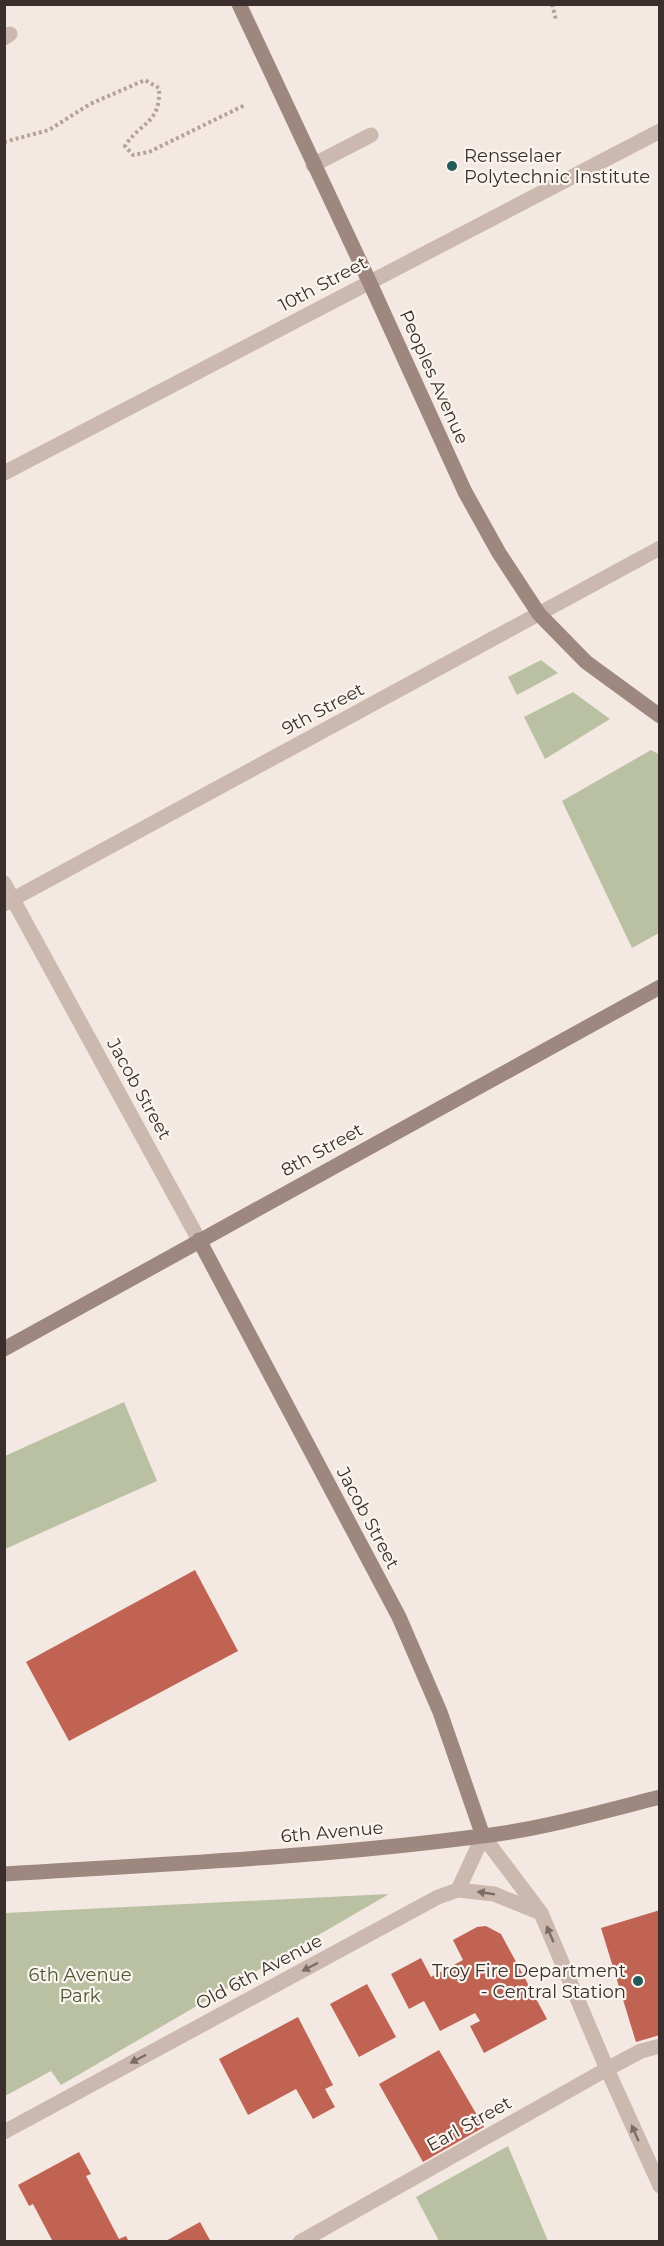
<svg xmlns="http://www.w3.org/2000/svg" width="664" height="2246" font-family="Montserrat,sans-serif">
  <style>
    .green { fill: #bac1a2 }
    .building { fill: #c06353 }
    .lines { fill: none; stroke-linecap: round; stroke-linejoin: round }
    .path { stroke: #b6a298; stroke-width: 4; stroke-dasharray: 3 3; stroke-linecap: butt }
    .lane { stroke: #cbb8ae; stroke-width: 15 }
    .street { stroke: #cbb8ae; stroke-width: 15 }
    .secondary { stroke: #9e877f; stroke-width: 15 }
    .oneway { fill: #7b6d66 }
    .poi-dot { fill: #235958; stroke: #faf4ee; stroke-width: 2 }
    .labels { text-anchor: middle; stroke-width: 4.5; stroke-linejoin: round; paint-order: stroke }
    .poi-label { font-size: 18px; fill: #3a2f2c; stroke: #faf4ee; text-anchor: start }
    .street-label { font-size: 18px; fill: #3a2f2c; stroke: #faf4ee }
    .park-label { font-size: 18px; fill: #4c5731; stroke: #faf4ee }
  </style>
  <rect width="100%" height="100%" fill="#f3e9e2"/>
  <path class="green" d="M541 660 558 673 517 695 508 677Z
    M573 692 610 719 545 759 524 717Z
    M651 750 660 755 659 933 632 948 562 801Z
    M124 1402 157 1481 5 1549V1456Z
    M389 1894 61 2085 51 2071 5 2096V1913Z
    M508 2146 548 2241H439L416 2197Z"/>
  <path class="building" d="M195 1570 238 1651 69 1741 26 1662Z
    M660 1910V2035L636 2042 601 1928Z
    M486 1926 501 1934 547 2019 484 2053 470 2026 480 2021 475 2013 440 2031 424 2001 409 2009 391 1974 421 1958 431 1977 463 1960 453 1940 477 1927Z
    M367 1984 396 2037 359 2057 330 2004Z
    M298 2017 333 2085 325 2089 335 2107 313 2119 296 2089 248 2115 219 2059Z
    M439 2050 484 2127 423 2162 379 2084Z
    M79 2152 91 2174 86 2176 119 2239 126 2236 129 2242H53L33 2204 29 2206 18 2185Z
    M200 2222 211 2242H164Z"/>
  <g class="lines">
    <path class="path" d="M552 4 556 20
      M4 142 49 130 90 104 145 80 159 88C161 124 140 122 125 146L133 155 149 152 245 105"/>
    <path class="lane" d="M313 165 371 135
      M458 1890 483 1836
      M300 2242 607 2069 641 2051 660 2046"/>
    <path class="street" d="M4 38 10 34
      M4 473 660 131
      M4 883 199 1240
      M4 904 660 548
      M483 1836 541 1913 607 2069 660 2186
      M4 2132 438 1897 458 1890 494 1894 541 1913"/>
    <path class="secondary" d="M239 4 369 281 465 492 499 553 539 614 586 662 660 716
      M199 1240 399 1617 440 1712 483 1836
      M4 1349 660 987
      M4 1874C164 1864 323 1857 482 1836 542 1829 601 1812 660 1797"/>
  </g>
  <defs><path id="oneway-solid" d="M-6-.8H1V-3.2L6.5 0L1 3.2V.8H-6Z" transform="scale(1.5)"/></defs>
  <g class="oneway">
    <use href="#oneway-solid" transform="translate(486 1893) rotate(-171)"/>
    <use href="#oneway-solid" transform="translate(550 1934) rotate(-113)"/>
    <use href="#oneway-solid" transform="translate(310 1967) rotate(152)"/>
    <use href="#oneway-solid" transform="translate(138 2059) rotate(152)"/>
    <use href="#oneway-solid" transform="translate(635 2133) rotate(-114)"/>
  </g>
  <g class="poi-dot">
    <circle cx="452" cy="166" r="6"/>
    <circle cx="638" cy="1981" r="6"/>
  </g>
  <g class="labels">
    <g class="poi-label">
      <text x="464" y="162">Rensselaer<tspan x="464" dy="21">Polytechnic Institute</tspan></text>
      <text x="626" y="1977" text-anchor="end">Troy Fire Department<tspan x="626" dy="21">- Central Station</tspan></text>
    </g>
    <g class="street-label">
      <text transform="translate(323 284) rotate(-28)" y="6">10th Street</text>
      <text transform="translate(434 377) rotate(66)" y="6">Peoples Avenue</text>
      <text transform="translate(323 709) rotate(-28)" y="6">9th Street</text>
      <text transform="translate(139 1089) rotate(61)" y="6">Jacob Street</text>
      <text transform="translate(322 1150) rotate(-29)" y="6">8th Street</text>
      <text transform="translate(368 1518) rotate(62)" y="6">Jacob Street</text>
      <text transform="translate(332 1832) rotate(-5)" y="6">6th Avenue</text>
      <text transform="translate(259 1972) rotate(-28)" y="6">Old 6th Avenue</text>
      <text transform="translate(469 2124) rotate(-29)" y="6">Earl Street</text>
    </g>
    <g class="park-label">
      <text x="80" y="1981">6th Avenue<tspan x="80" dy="21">Park</tspan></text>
    </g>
  </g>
  <rect width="664" height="2246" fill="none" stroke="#3a2f2c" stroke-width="12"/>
</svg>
